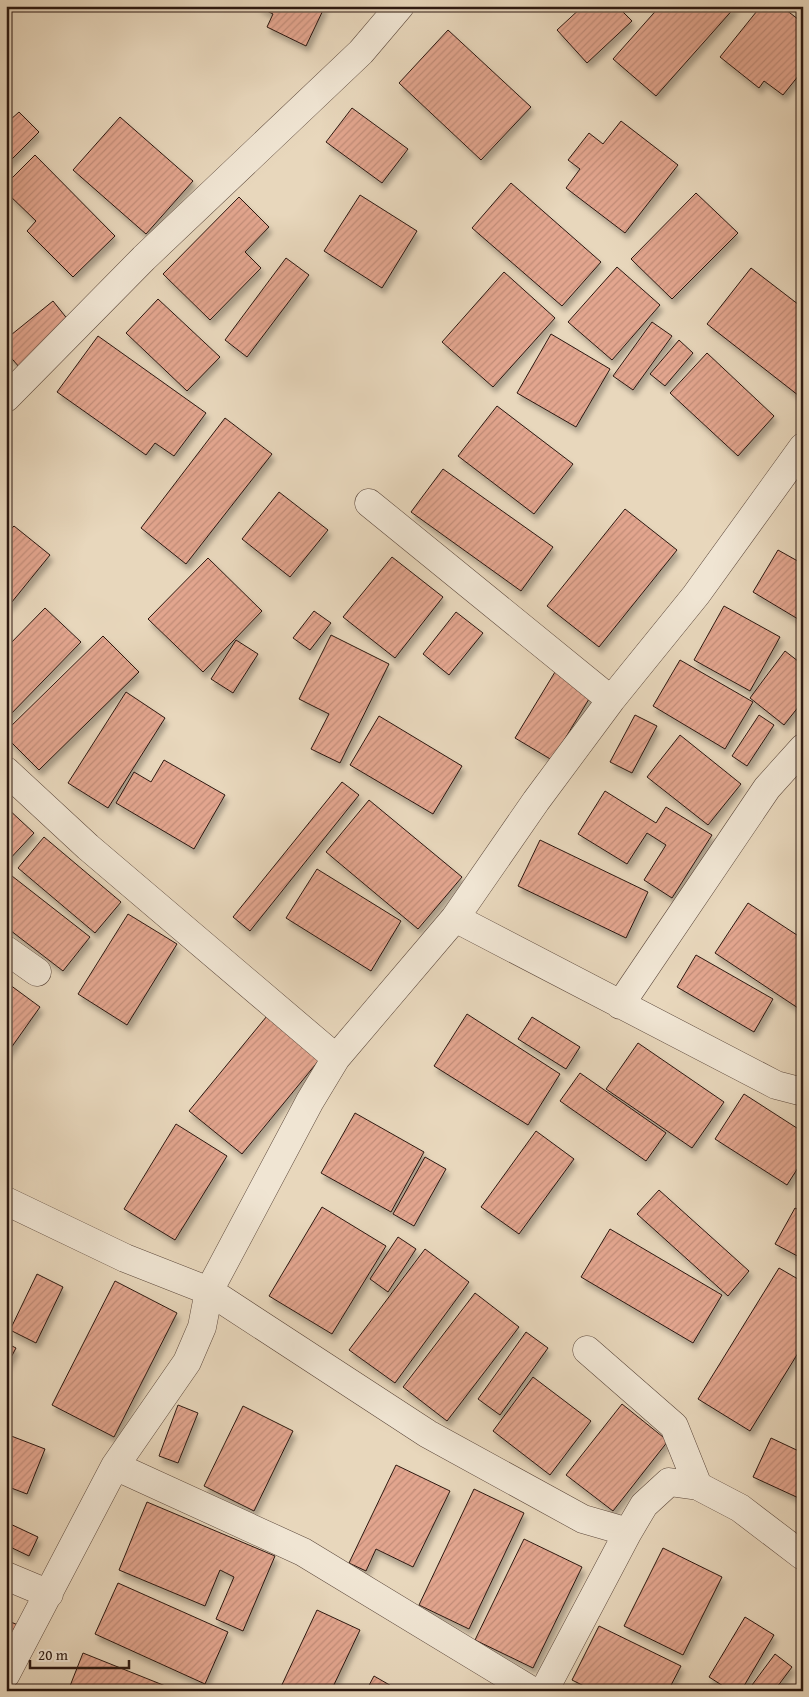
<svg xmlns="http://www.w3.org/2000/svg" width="809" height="1697" font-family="'Gentium Book Plus',serif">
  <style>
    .building { fill: url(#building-hatch); stroke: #2d1911; filter: url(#shadow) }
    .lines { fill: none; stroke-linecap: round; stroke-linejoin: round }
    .minor-casing { stroke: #5c483c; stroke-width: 29 }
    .minor { stroke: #f0e5d3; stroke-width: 28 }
  </style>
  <defs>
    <pattern id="building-hatch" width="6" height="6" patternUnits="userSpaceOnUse" patternTransform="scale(1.25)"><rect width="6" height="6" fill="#e2a58e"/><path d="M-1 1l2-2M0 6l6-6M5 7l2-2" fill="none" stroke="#c28d79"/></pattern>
    <filter id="shadow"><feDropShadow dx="3" dy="5.5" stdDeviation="2.5" flood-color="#0004"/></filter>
  </defs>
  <rect width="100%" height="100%" fill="#e8d7bc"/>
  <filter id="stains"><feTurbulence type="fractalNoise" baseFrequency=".004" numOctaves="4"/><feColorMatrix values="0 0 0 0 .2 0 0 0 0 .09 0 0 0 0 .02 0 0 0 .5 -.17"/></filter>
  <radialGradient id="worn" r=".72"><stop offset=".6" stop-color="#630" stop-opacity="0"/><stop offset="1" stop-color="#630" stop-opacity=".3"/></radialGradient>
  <path class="building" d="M257 6H325L306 46 267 27 273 14Z
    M583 6H617L632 21 587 63 557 30Z
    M660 6H736L656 96 613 59Z
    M761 6H781L803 23V70L783 95 764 81 759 88 720 57Z
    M448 30 531 107 481 160 399 83Z
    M352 108 408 149 382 183 326 142Z
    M19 112 39 132 6 165V117L10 120Z
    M120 117 193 181 146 234 73 170Z
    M621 121 678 165 625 233 566 188 580 169 568 160 589 133 603 144Z
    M35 155 115 236 73 277 27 231 36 221 6 192V184Z
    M511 183 601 262 562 306 472 228Z
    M696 193 738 233 672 299 631 259Z
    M360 195 417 231 382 288 324 251Z
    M239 197 269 227 245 252 261 268 210 320 163 274Z
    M286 258 309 275 247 357 225 340Z
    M617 267 660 305 612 360 568 322Z
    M751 268 803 308V399L707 324Z
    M504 272 555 318 493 387 442 342Z
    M158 299 220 357 187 391 126 333Z
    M53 301 73 326 20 368 6 352V339Z
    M652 322 672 336 633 390 613 376Z
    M551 334 610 369 576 427 517 393Z
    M98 336 206 413 174 456 155 443 146 455 57 392Z
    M679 340 693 353 665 386 650 374Z
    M707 353 774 416 738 456 670 393Z
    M497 406 573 464 534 514 458 456Z
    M225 418 272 454 186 564 141 528Z
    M443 469 553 547 521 591 411 512Z
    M279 492 328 530 290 577 242 539Z
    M625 509 677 550 599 647 547 606Z
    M14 526 50 555 7 608 6 534Z
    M778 550 803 564V622L753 592Z
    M392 557 443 597 395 658 343 617Z
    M208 558 262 611 203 672 148 619Z
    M724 606 780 637 750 691 694 660Z
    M45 608 81 642 6 719V648Z
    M314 611 331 623 310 650 293 638Z
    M456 612 483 633 449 675 423 654Z
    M331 635 389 664 340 763 311 749 329 714 299 699Z
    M103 636 139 672 39 770 6 737V731Z
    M236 640 258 654 233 693 211 679Z
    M785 651 803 665V701L784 725 750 698Z
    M680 660 753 702 725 749 653 706Z
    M555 672 592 694 552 760 515 738Z
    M126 692 165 718 108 808 68 783Z
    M635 715 657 726 632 773 610 762Z
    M759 715 774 725 747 766 732 756Z
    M379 716 462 766 433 814 350 765Z
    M680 735 741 784 708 825 647 777Z
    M164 760 225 795 194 849 116 803 134 772 151 782Z
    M342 782 359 795 250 931 233 917Z
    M605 791 656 823 666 807 712 835 672 898 644 880 666 845 647 833 627 864 578 834Z
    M369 800 462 877 418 929 326 852Z
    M6 807 34 833 6 863Z
    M44 837 121 902 95 933 18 868Z
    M540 840 648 892 626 938 518 886Z
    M317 869 401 921 371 971 286 918Z
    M12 876 90 937 63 971 6 927V884Z
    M748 903 803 939V1008L801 1010 715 953Z
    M128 914 177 944 127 1025 78 994Z
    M696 955 773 999 754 1032 677 987Z
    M6 982 40 1007 6 1055Z
    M467 1014 560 1074 528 1125 434 1066Z
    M267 1016 320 1059 242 1154 189 1111Z
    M532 1017 580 1047 566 1069 518 1039Z
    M638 1043 724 1102 692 1148 606 1089Z
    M580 1073 666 1133 646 1161 560 1101Z
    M744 1094 803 1132V1160L787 1185 715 1139Z
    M355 1113 424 1152 391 1212 321 1173Z
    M176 1124 227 1156 175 1240 124 1209Z
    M536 1131 574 1159 519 1234 481 1207Z
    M425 1157 446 1169 414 1226 393 1214Z
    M659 1190 749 1271 728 1296 637 1214Z
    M322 1207 386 1246 332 1334 269 1296Z
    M795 1208 803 1212V1259L775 1244Z
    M610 1229 722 1295 693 1343 581 1277Z
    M398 1237 416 1249 388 1292 370 1279Z
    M425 1249 469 1282 395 1383 349 1350Z
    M779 1268 803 1282V1345L750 1431 698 1399Z
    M37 1274 63 1287 36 1343 10 1330Z
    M115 1281 177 1313 114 1437 52 1405Z
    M475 1293 519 1327 447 1421 403 1387Z
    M526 1332 548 1348 500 1415 478 1399Z
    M6 1343 16 1348 6 1367Z
    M533 1377 591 1421 550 1475 493 1431Z
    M622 1404 668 1441 613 1511 566 1475Z
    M178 1405 198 1413 178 1463 159 1456Z
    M243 1406 293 1431 254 1511 204 1486Z
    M6 1434 45 1449 27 1494 6 1486Z
    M771 1438 803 1453V1500L753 1477Z
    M396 1465 450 1491 413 1567 376 1549 366 1571 349 1563Z
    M474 1489 524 1513 469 1629 419 1605Z
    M147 1502 275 1556 243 1631 216 1619 234 1577 220 1570 205 1606 119 1570Z
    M6 1522 38 1537 29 1556 6 1545Z
    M524 1539 582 1567 533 1668 475 1640Z
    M663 1548 722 1577 683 1655 624 1626Z
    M118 1583 228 1632 205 1684 95 1634Z
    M317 1610 360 1630 331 1691H279Z
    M745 1617 774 1635 741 1691H731L709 1677Z
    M6 1620 18 1625 6 1651Z
    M599 1626 681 1666 668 1691H594L572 1680Z
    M83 1653 178 1691H68Z
    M775 1654 792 1667 774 1691H760L752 1685Z
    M374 1676 400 1691H366Z"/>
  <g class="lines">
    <defs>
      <path id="minor" d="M6 398 144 258 361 52 400 6
        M369 503 611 700
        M6 771 88 847 336 1058
        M455 918 776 1085 803 1092
        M6 950 37 972
        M620 1005 767 788 803 748
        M6 1201 125 1258 209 1291 428 1434 583 1519 628 1532 644 1505 669 1482 698 1486 740 1508 803 1556
        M587 1350 674 1426 698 1486
        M115 1466 303 1552 532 1691
        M6 1576 49 1594
        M6 1674 115 1466 187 1362 202 1327 209 1291 310 1101 336 1058 455 918 536 801 611 700 696 595 803 447
        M544 1691 628 1532"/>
    </defs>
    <use href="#minor" class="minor-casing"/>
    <use href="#minor" class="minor"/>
  </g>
  <rect width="809" height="1697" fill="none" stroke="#e8d7bc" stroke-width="25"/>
  <rect x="8" y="8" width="794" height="1682" fill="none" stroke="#2d1911" stroke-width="2.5"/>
  <rect x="12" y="12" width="784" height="1672" fill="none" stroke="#2d1911"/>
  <path d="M30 1660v8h99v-8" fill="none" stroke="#2d1911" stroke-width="2.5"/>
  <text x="38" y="1660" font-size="15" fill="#2d1911" stroke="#f0e5d3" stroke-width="4" paint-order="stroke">20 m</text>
  <rect width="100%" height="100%" filter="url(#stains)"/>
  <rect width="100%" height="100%" fill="url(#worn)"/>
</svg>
